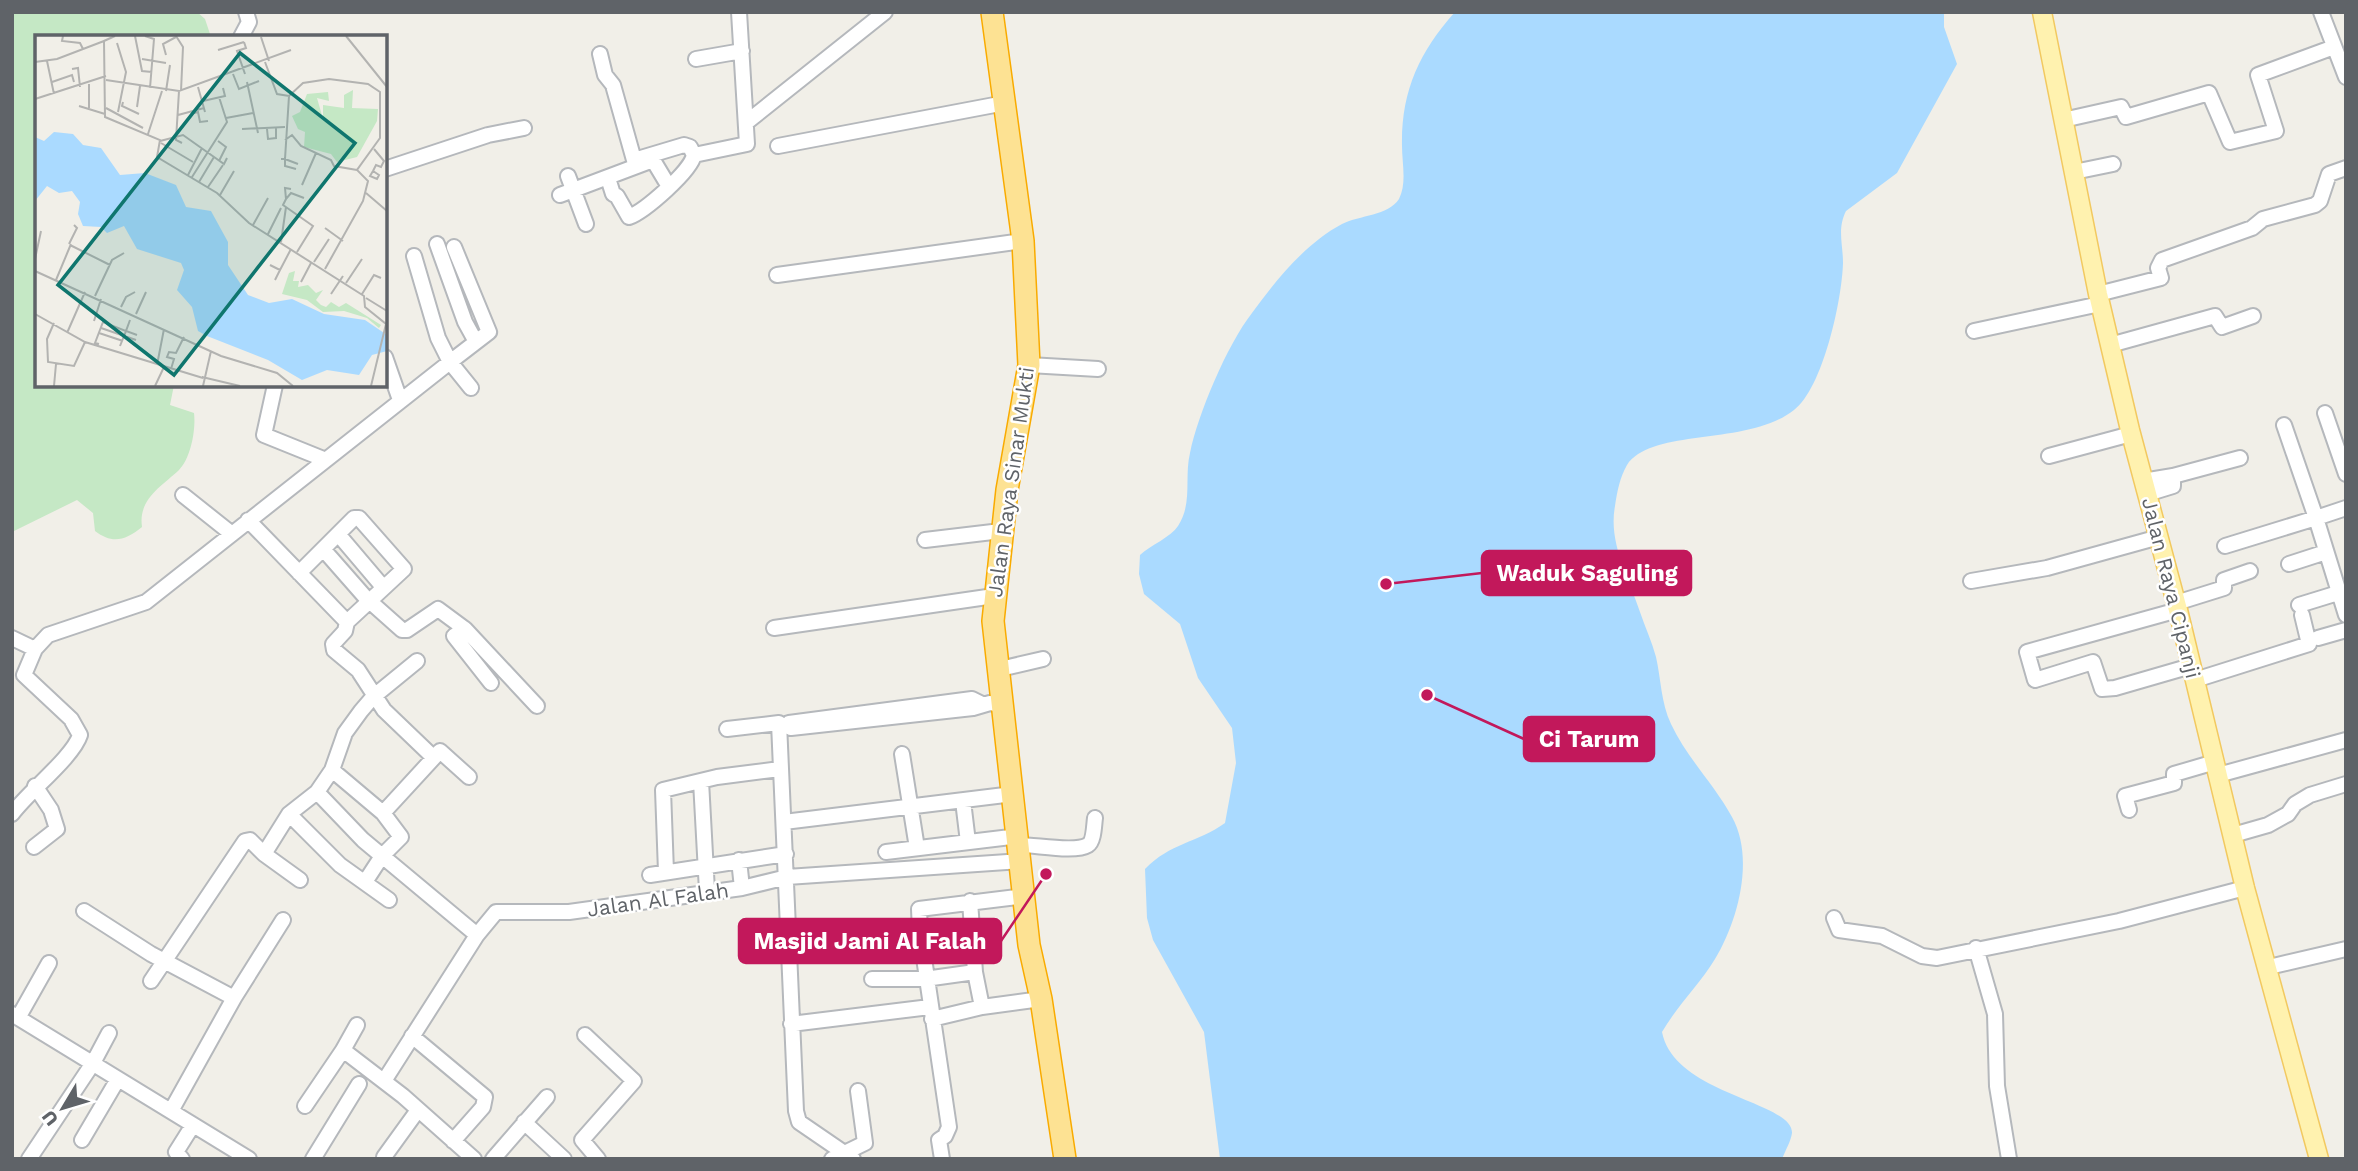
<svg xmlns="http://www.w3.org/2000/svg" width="2358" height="1171" font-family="'Work Sans',sans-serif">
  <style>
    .green { fill: #c5e8c5 }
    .water { fill: #aadaff }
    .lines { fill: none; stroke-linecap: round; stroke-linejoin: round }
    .minor-casing { stroke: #b5b8bc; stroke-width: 18 }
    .major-casing { stroke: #f2c960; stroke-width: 21 }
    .highway-casing { stroke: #f9ab00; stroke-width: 24 }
    .minor { stroke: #fff; stroke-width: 14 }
    .major { stroke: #fff2af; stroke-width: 18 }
    .highway { stroke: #fde293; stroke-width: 21 }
    .labels { text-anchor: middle; stroke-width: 5; stroke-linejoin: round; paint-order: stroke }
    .street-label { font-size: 21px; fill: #5f6368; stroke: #fff }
    .inset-road { fill: none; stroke: #b3b3b1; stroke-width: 2 }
    .view { fill: #0f766e; fill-opacity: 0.15; stroke: #0f766e; stroke-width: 3.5 }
    .inset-edge { fill: none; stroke: #5f6368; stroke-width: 3.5 }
    .leader { fill: none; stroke: #c2185b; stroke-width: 2.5 }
    .callout-dot { fill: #c2185b; stroke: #fff; stroke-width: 2.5 }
    .callout { fill: #c2185b; stroke: #c2185b; stroke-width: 2.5 }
    .callout-label { font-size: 23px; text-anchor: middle; font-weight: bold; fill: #fff }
  </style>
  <rect width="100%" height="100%" fill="#f1efe8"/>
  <path class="green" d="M12 12H197L205 19 211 37H37V385H174L170 405 194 413C196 429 191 458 179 470 161 487 138 499 142 527 125 541 112 544 95 531L93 513 77 500 12 532Z"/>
  <path class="water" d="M1455 12H1944V27L1957 64 1897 173 1846 211C1837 229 1843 244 1843 263 1842 300 1823 388 1794 410 1747 447 1653 427 1627 465 1620 477 1617 492 1615 506 1608 543 1629 578 1640 612 1645 627 1652 642 1656 657 1661 679 1661 703 1671 724 1687 758 1714 784 1732 817 1755 858 1738 921 1715 959 1700 984 1677 1006 1662 1032 1674 1095 1793 1101 1792 1133 1791 1141 1785 1151 1782 1159H1220L1204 1032 1153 940 1147 918 1145 869C1170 843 1197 843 1225 823L1236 763 1232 728 1198 678 1180 624 1144 594 1139 574 1140 555C1151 545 1171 537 1178 526 1193 503 1184 478 1190 453 1198 414 1227 345 1252 313 1276 280 1306 243 1342 224 1360 215 1388 216 1399 199 1407 183 1402 163 1402 146 1401 92 1419 52 1455 12Z"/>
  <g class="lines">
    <defs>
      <path id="minor" d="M2321 12 2346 77
        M241 37 249 22 246 12
        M600 54 605 75 613 85 634 160 684 145 690 147 694 155C691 171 645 211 629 217L617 196 613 194 608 178
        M696 59 742 51
        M2063 120 2121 107 2126 117 2209 93 2230 142 2276 131 2258 75 2334 47
        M747 122 885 12
        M778 146 1005 103
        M694 155 747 144 739 12
        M385 169 488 135 524 128
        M2074 172 2113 164
        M568 176 586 224
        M560 195 653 160 668 185
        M437 244 465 322 476 342
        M414 256 438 338 450 362 489 332 454 247
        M777 275 1023 241
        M2098 294 2161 278 2158 268 2162 260 2252 228 2263 219 2315 205 2320 201 2329 174 2346 168
        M1974 331 2100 304
        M2110 345 2215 316 2222 327 2253 316
        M385 357 400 400
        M1029 365 1098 369
        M275 385 264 435 326 460
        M2325 413 2346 474
        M2049 456 2131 434
        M2143 481 2173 476
        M2147 494 2173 486V476L2240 458
        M183 495 232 534
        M2346 508 2316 518 2346 615
        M248 520 347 622 345 631 333 644 334 650 358 670 384 710 433 757
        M338 534 383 587
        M925 540 1001 531
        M2225 546 2316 518 2284 425
        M323 549 366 598 402 630H407L438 609 465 629
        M2289 564 2326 552
        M299 573 354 518H359L404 569 347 622
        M1971 581 2047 568 2159 537
        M2176 603 2224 588V580L2250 571
        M2299 605 2338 593
        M2178 610 2027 652 2035 680 2093 662 2102 689 2115 688 2191 666
        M774 628 994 596
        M12 638 35 649
        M2318 638 2346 630
        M1000 669 1043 659
        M2195 680 2309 644 2302 615
        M491 683 454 636 465 629 537 706
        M982 704 972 699 789 723 791 728 973 708 990 703 1004 706
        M727 729 779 723 796 1111 799 1122 853 1159
        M902 754 917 848
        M332 770 383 813 440 751 469 777
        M2218 775 2346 740
        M701 781 707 891
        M317 792 363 840 477 935
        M963 801 968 842
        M2129 810 2125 796 2174 783V774L2215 762
        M12 814C28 792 73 757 80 735L71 719 24 675 35 649 48 635 146 602 450 362 471 388
        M289 814 340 865 389 900
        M784 822 1013 794
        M2233 835 2268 825 2288 814 2295 804 2310 795 2346 784
        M1020 845C1037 845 1075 853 1088 845 1094 841 1094 825 1095 818
        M34 847 57 829 51 810 35 786
        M886 852 1019 836
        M264 854 300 880
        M739 860 742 888
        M666 872 663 790 717 777 780 769
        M650 875 786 854
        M365 882 382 856 401 837 383 813
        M970 901 975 972 982 1007
        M84 911 151 954 234 998 171 1111
        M1834 918 1839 930 1882 936 1922 956 1937 958 2119 921 2245 888
        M920 931 949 1127 945 1136 939 1140 942 1159
        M788 937 913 928 920 931 919 909 1025 896
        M1976 948 1995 1014 1997 1086 2009 1159
        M2269 967 2346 949
        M872 979H925L975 972
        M151 981 245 841 250 840 264 854 289 814 317 792 332 770 345 733 361 711 373 697 417 661
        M234 998 283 920
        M12 1014 249 1159
        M18 1018 49 963
        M932 1019 982 1007 1041 999
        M791 1024 930 1007
        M585 1035 634 1081 582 1140 598 1159
        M412 1036 485 1097 483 1107 453 1141
        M343 1050 357 1025
        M384 1081 477 935 496 912H569L742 888 787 877 1022 861
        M305 1106 343 1050 403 1096 474 1159
        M524 1122 564 1159
        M82 1140 118 1079
        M384 1157 418 1110
        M29 1159 93 1063 109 1033
        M182 1159 176 1152 193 1125
        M313 1159 359 1084
        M493 1159 547 1097
        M832 1159 865 1143 858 1091"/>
      <path id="major" d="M2042 12 2098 294 2130 430 2178 610 2245 888 2319 1159"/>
      <path id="highway" d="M992 12 1023 241 1029 365 1007 490 993 621 1029 945 1041 999 1065 1159"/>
    </defs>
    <use href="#minor" class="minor-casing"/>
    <use href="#major" class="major-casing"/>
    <use href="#highway" class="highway-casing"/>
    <use href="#minor" class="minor"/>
    <use href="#major" class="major"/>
    <use href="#highway" class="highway"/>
  </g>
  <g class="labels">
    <g class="street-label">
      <text transform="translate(1011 482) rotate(-82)" y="7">Jalan Raya Sinar Mukti</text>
      <text transform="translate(2171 588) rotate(76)" y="7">Jalan Raya Cipanji</text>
      <text transform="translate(658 900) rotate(-8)" y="7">Jalan Al Falah</text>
    </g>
  </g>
  <g transform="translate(35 35)">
    <rect width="352" height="352" fill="#f1efe8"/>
    <path d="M318 55 317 73 343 74 342 86 322 122 302 127 296 119 269 112 270 97 263 94 257 81 265 77 272 59 293 57 294 66 282 63 288 84V70L309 73V60ZM260 236 258 246H264L263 252 273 250 281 258 288 255 281 265 286 270 291 272 296 267 304 272 311 268 346 290 344 293 332 283 309 276 288 277 272 265 247 259 254 238Z" fill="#c5e8c5"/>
    <path d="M19 97 38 99 48 110 66 113 85 140 110 138 141 150 151 172 176 176 193 207V230L213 260 234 268 257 264 289 279 330 285 352 300V316L337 320 324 340 292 335 267 345 233 325 172 301 163 296 157 272 142 255 149 235 146 228 102 214 89 191 72 198 66 192 48 191 43 179 45 167 37 156 24 158 12 151 0 166V102L9 106Z" fill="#aadaff"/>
    <path class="inset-road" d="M28 1 27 6 45 8 48 14M80 1 69 6 70 82 125 105 122 122 182 158 214 188 329 261 330 272 351 289 336 351M100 1 107 36 117 37M110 1 119 4 115 53M141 1 148 12 146 56M311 1 352 52M226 2 234 26M209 7 211 13 202 16 210 39M82 8 91 37 83 77M183 15 209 7M131 20 128 9 141 2M107 24 131 28M12 26 19 59M0 27 22 24 69 6M230 27 242 59 254 61 268 48 294 44 333 49 345 57V103L322 135 333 146 328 166 290 234M37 34 43 33 45 52M198 39 204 54 224 46M71 45 144 56 256 15M17 47 37 40 39 47M212 47 223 98M163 52 170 77M131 56 135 30M144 56 141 105 147 108M0 64 71 41M168 66 190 61 188 53M88 67 87 71 104 79M44 71 70 79M102 72 105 51M54 73V49M71 73 108 93M159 78 163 77 165 87 173 86M143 80 169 73M191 83 218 78M207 94 250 92M232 94 233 104 241 103V93M113 99 127 56M250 105 257 100 266 111 296 125 299 131 322 135M125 106 148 100 189 129 192 123M183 106 191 112 184 126M126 108 158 127M246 124H250L254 61M261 134 250 131V124L263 129M338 136 344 140 342 144 335 141 338 136 341 130 346 132 349 126 339 114M153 140 167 113M157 142 192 87 184 62M164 147 179 122M267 150 281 118M173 152 188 130M256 154 250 153 251 164 256 158 269 163M331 158 352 176M185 160 199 136M251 164 248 170 278 191 262 217M218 190 233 163M290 193 308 206M233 199 246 173M246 207 251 172M34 209 42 193 39 190M35 210 75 230M0 224 6 196M279 227 294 204M235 230 245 235 240 245M245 235 256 214M0 236 186 321 242 338 258 351M21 245 36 209M266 247 276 228M311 248 327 224M296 259 308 241M327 259 339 240 346 243M60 261 77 225 89 218M331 263 352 276M86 272 91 262 100 257M0 279 50 307 168 343M101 279 111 257M95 285 91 296 102 300M59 286 66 264M19 288 12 304 13 327 39 331 50 307M66 293 101 305M32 298 50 257M64 298 88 306M64 309 60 308 68 287 91 296 85 311M122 330 129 294M136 334 139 324 132 322 134 317 141 318 149 302M167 342 205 351M19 351 21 329M120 351 129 332M168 351 176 316"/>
    <path class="view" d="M205 18 320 108 139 340 23 250Z"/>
    <rect width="352" height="352" class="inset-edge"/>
  </g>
  <path class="leader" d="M1386 584L1482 573M1427 695L1524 739M1046 874L1001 941"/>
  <g class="callout-dot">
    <circle cx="1386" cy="584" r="7"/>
    <circle cx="1427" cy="695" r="7"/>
    <circle cx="1046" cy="874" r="7"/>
  </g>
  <g class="callout">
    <rect x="1482" y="551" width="209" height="44" rx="7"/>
    <rect x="1524" y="717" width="130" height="44" rx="7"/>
    <rect x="739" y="919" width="262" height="44" rx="7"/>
  </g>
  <g class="callout-label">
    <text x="1587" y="581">Waduk Saguling</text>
    <text x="1589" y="747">Ci Tarum</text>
    <text x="870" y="949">Masjid Jami Al Falah</text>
  </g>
  <rect width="2358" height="1171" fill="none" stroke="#5f6368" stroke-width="28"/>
  <g transform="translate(63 1108) rotate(232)" stroke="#ffffff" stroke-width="5" paint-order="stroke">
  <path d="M0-5L12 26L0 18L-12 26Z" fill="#5f6368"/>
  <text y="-10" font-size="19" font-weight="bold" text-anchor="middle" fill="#5f6368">U</text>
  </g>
</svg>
